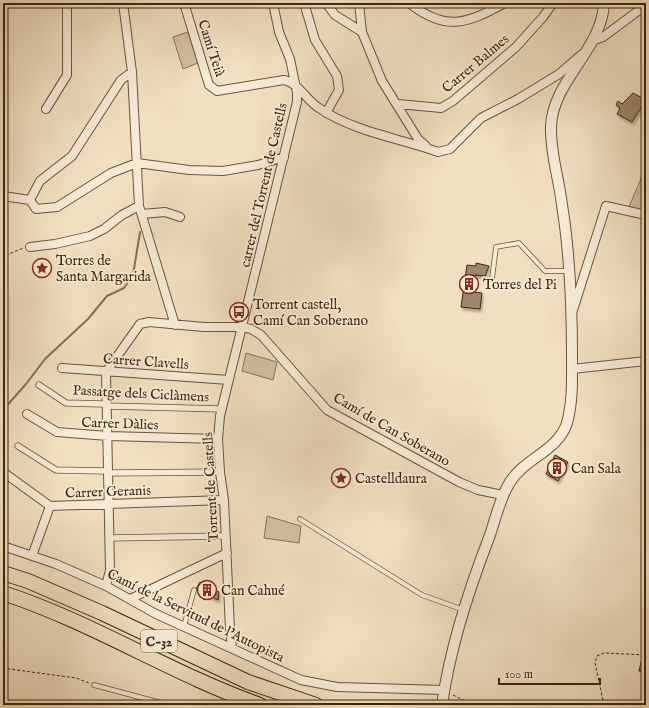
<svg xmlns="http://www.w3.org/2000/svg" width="649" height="708" font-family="'IM FELL English',serif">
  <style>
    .green { fill: #d3c0a1; stroke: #8a7356 }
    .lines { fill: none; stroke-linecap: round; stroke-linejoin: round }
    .stream { stroke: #867053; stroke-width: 2 }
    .building { fill: #9c876a; stroke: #40260c; filter: url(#shadow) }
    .service-casing { stroke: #6c5439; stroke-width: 5.5 }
    .pedestrian-casing { stroke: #6c5439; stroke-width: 7 }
    .minor-casing { stroke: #6c5439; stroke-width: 10 }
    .tertiary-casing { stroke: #6c5439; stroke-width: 12 }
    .motorway-casing { stroke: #40260c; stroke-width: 16 }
    .path { stroke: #40260c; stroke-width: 1; stroke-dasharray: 3 2; stroke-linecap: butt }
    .service { stroke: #f6ebd6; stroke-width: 4 }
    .pedestrian { stroke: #f6ebd6; stroke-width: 5.5 }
    .minor { stroke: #f6ebd6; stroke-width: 8 }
    .tertiary { stroke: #f6ebd6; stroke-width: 10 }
    .motorway { stroke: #f1e0c0; stroke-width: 14 }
    .labels { text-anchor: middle; stroke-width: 3.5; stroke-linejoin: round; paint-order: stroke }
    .shield { fill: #f6ebd6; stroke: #776149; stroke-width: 1 }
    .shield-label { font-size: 13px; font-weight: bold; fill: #40260c }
    .street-label { font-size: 14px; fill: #40260c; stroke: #f6ebd6 }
    .poi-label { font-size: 14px; fill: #40260c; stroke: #f6ebd6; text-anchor: start }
  </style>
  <defs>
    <filter id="shadow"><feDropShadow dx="1.5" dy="3" stdDeviation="1" flood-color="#0004"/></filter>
  </defs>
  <rect width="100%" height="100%" fill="#f1e0c0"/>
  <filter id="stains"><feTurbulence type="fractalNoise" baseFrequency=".005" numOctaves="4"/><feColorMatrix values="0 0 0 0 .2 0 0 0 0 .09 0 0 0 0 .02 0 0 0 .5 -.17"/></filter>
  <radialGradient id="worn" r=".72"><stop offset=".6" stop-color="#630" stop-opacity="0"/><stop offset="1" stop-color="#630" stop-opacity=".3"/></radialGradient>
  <path class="green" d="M188 32 198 63 183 69 173 37Z
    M646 167V213L628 209Z
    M246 353 277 362 273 380 242 371Z
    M267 516 301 526 299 543 264 538Z"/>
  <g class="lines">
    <path class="stream" d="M3 410 26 384 45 359 88 319 107 296 124 288 133 275 140 232"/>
  </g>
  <path class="building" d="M633 93 646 100V108L642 106 632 122 617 114 620 108 616 105 618 101 622 104Z
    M476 263 489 266 485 276 475 275 472 292 482 293 480 309 461 307 467 265 476 266Z
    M555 455 568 462 558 481 546 474Z
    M200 582 219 592 218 600 196 589Z
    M641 662 646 663V672L639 671Z"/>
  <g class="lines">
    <defs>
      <path id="service" d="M491 287 496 247 519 243 545 271H569
        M300 519 422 595 464 610
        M184 626 194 590
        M94 685 169 705"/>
      <path id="pedestrian" d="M39 385 66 403 104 404 107 406 222 409
        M18 446 56 470 105 471 108 473 220 472
        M110 538 226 536"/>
      <path id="minor" d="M123 3 132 72 139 206 175 325
        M184 3 209 85 217 91 284 80C299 83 306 100 319 108 354 132 399 138 438 152L450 149 481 118 518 99 559 74 581 55
        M304 3 315 40 337 76 339 90 326 113
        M326 3 335 15 362 32 382 81 418 139 426 146
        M359 3 362 32
        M409 3C446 32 466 24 505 3
        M592 41 603 37 646 5
        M132 72 121 80 72 156 40 181 30 200 36 209 57 207 111 173 137 163 189 170 223 171 258 165 284 157
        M398 104 441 108 453 101 516 47 543 17 553 3
        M46 109 67 75V3
        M3 196 30 200
        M142 214 165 212 180 217
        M30 247 55 244 90 236 104 229 122 215 139 206
        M573 310 606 206 646 215
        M62 368 229 380
        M572 369 646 361
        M106 372 140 324 149 322 204 327H242L251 329 261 335 327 410 459 482 478 490 503 495
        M106 372 110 570 106 586
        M27 414 57 432 108 436 218 439
        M3 472 50 506 224 500
        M3 546 56 564 106 586 156 614 301 680 337 687 444 690
        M32 556 50 506
        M130 599 227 553
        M232 648 230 629 224 500 220 472 218 439 220 416 297 102V93L290 59 279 32 273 3"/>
      <path id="tertiary" d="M442 705C450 647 469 589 490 535 496 517 500 498 510 482 525 458 558 451 567 423 573 401 572 378 572 355 572 305 570 255 562 205 559 179 550 152 551 126 553 80 602 50 604 3"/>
      <path id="motorway" d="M3 573 28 581 102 613 248 682 316 705
        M3 593C92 622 172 674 260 705"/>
    </defs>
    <use href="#service" class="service-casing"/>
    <use href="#pedestrian" class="pedestrian-casing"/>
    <use href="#minor" class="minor-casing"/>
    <use href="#tertiary" class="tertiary-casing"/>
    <use href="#motorway" class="motorway-casing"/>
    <path class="path" d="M3 260 9 254 23 248
      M3 666 9 669 76 678 89 683
      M453 695 474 705
      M604 705 595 663 597 656 604 653 646 655"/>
    <use href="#service" class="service"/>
    <use href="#pedestrian" class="pedestrian"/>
    <use href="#minor" class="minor"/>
    <use href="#tertiary" class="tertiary"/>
    <use href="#motorway" class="motorway"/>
  </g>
  <defs>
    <symbol id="sight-ring" viewBox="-11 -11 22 22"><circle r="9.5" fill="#f6ebd6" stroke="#8f2418" stroke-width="1.5"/><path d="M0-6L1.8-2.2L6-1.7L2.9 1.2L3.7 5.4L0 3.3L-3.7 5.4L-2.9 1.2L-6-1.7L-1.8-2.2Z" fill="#8f2418"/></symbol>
    <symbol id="building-ring" viewBox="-11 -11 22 22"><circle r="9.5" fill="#f6ebd6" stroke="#8f2418" stroke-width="1.5"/><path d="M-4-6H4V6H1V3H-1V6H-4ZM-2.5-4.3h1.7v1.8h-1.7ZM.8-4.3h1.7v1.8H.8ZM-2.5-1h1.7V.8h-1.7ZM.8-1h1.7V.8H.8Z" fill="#8f2418"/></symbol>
    <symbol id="bus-ring" viewBox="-11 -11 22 22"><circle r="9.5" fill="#f6ebd6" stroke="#8f2418" stroke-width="1.5"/><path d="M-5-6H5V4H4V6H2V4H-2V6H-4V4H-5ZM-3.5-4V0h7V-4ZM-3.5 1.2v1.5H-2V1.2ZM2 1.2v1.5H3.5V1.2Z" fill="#8f2418"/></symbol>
  </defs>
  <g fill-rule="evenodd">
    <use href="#sight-ring" x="31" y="257" width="22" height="22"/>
    <use href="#building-ring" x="458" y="273" width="22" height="22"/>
    <use href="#bus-ring" x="228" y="301" width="22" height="22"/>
    <use href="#building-ring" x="546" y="457" width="22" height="22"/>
    <use href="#sight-ring" x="330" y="467" width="22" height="22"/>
    <use href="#building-ring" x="196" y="579" width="22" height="22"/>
  </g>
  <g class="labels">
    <rect class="shield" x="141" y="630" width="36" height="22" rx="3"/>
    <g class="shield-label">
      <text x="159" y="646">C-32</text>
    </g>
    <g class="street-label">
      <text transform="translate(212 48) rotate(72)" y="5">Camí Teià</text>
      <text transform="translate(475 63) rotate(-40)" y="5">Carrer Balmes</text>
      <text transform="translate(263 185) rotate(-77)" y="5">carrer del Torrent de Castells</text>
      <text transform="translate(146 361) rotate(4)" y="5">Carrer Clavells</text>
      <text transform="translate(141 393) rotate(3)" y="5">Passatge dels Ciclàmens</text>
      <text transform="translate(120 423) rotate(2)" y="5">Carrer Dàlies</text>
      <text transform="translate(392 429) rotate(30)" y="5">Camí de Can Soberano</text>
      <text transform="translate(210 487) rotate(-93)" y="5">Torrent de Castells</text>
      <text transform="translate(108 491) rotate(-2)" y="5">Carrer Geranis</text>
      <text transform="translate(196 615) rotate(26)" y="5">Camí de la Servitud de l'Autopista</text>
    </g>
    <g class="poi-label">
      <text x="56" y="265">Torres de<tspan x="56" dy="16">Santa Margarida</tspan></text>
      <text x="483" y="289">Torres del Pi</text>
      <text x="253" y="309">Torrent castell,<tspan x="253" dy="16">Camí Can Soberano</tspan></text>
      <text x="571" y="473">Can Sala</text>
      <text x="355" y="483">Castelldaura</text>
      <text x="221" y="595">Can Cahué</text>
    </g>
  </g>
  <rect width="649" height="708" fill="none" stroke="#f1e0c0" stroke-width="16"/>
  <rect x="4" y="4" width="641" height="700" fill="none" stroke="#40260c" stroke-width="2"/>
  <rect x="8" y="8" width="633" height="692" fill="none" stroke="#40260c"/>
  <path d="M499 678v6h101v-6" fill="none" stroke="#40260c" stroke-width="2"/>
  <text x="505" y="678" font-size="12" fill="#40260c" stroke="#f6ebd6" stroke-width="3" paint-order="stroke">100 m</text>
  <rect width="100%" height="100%" filter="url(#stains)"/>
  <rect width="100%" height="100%" fill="url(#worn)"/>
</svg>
